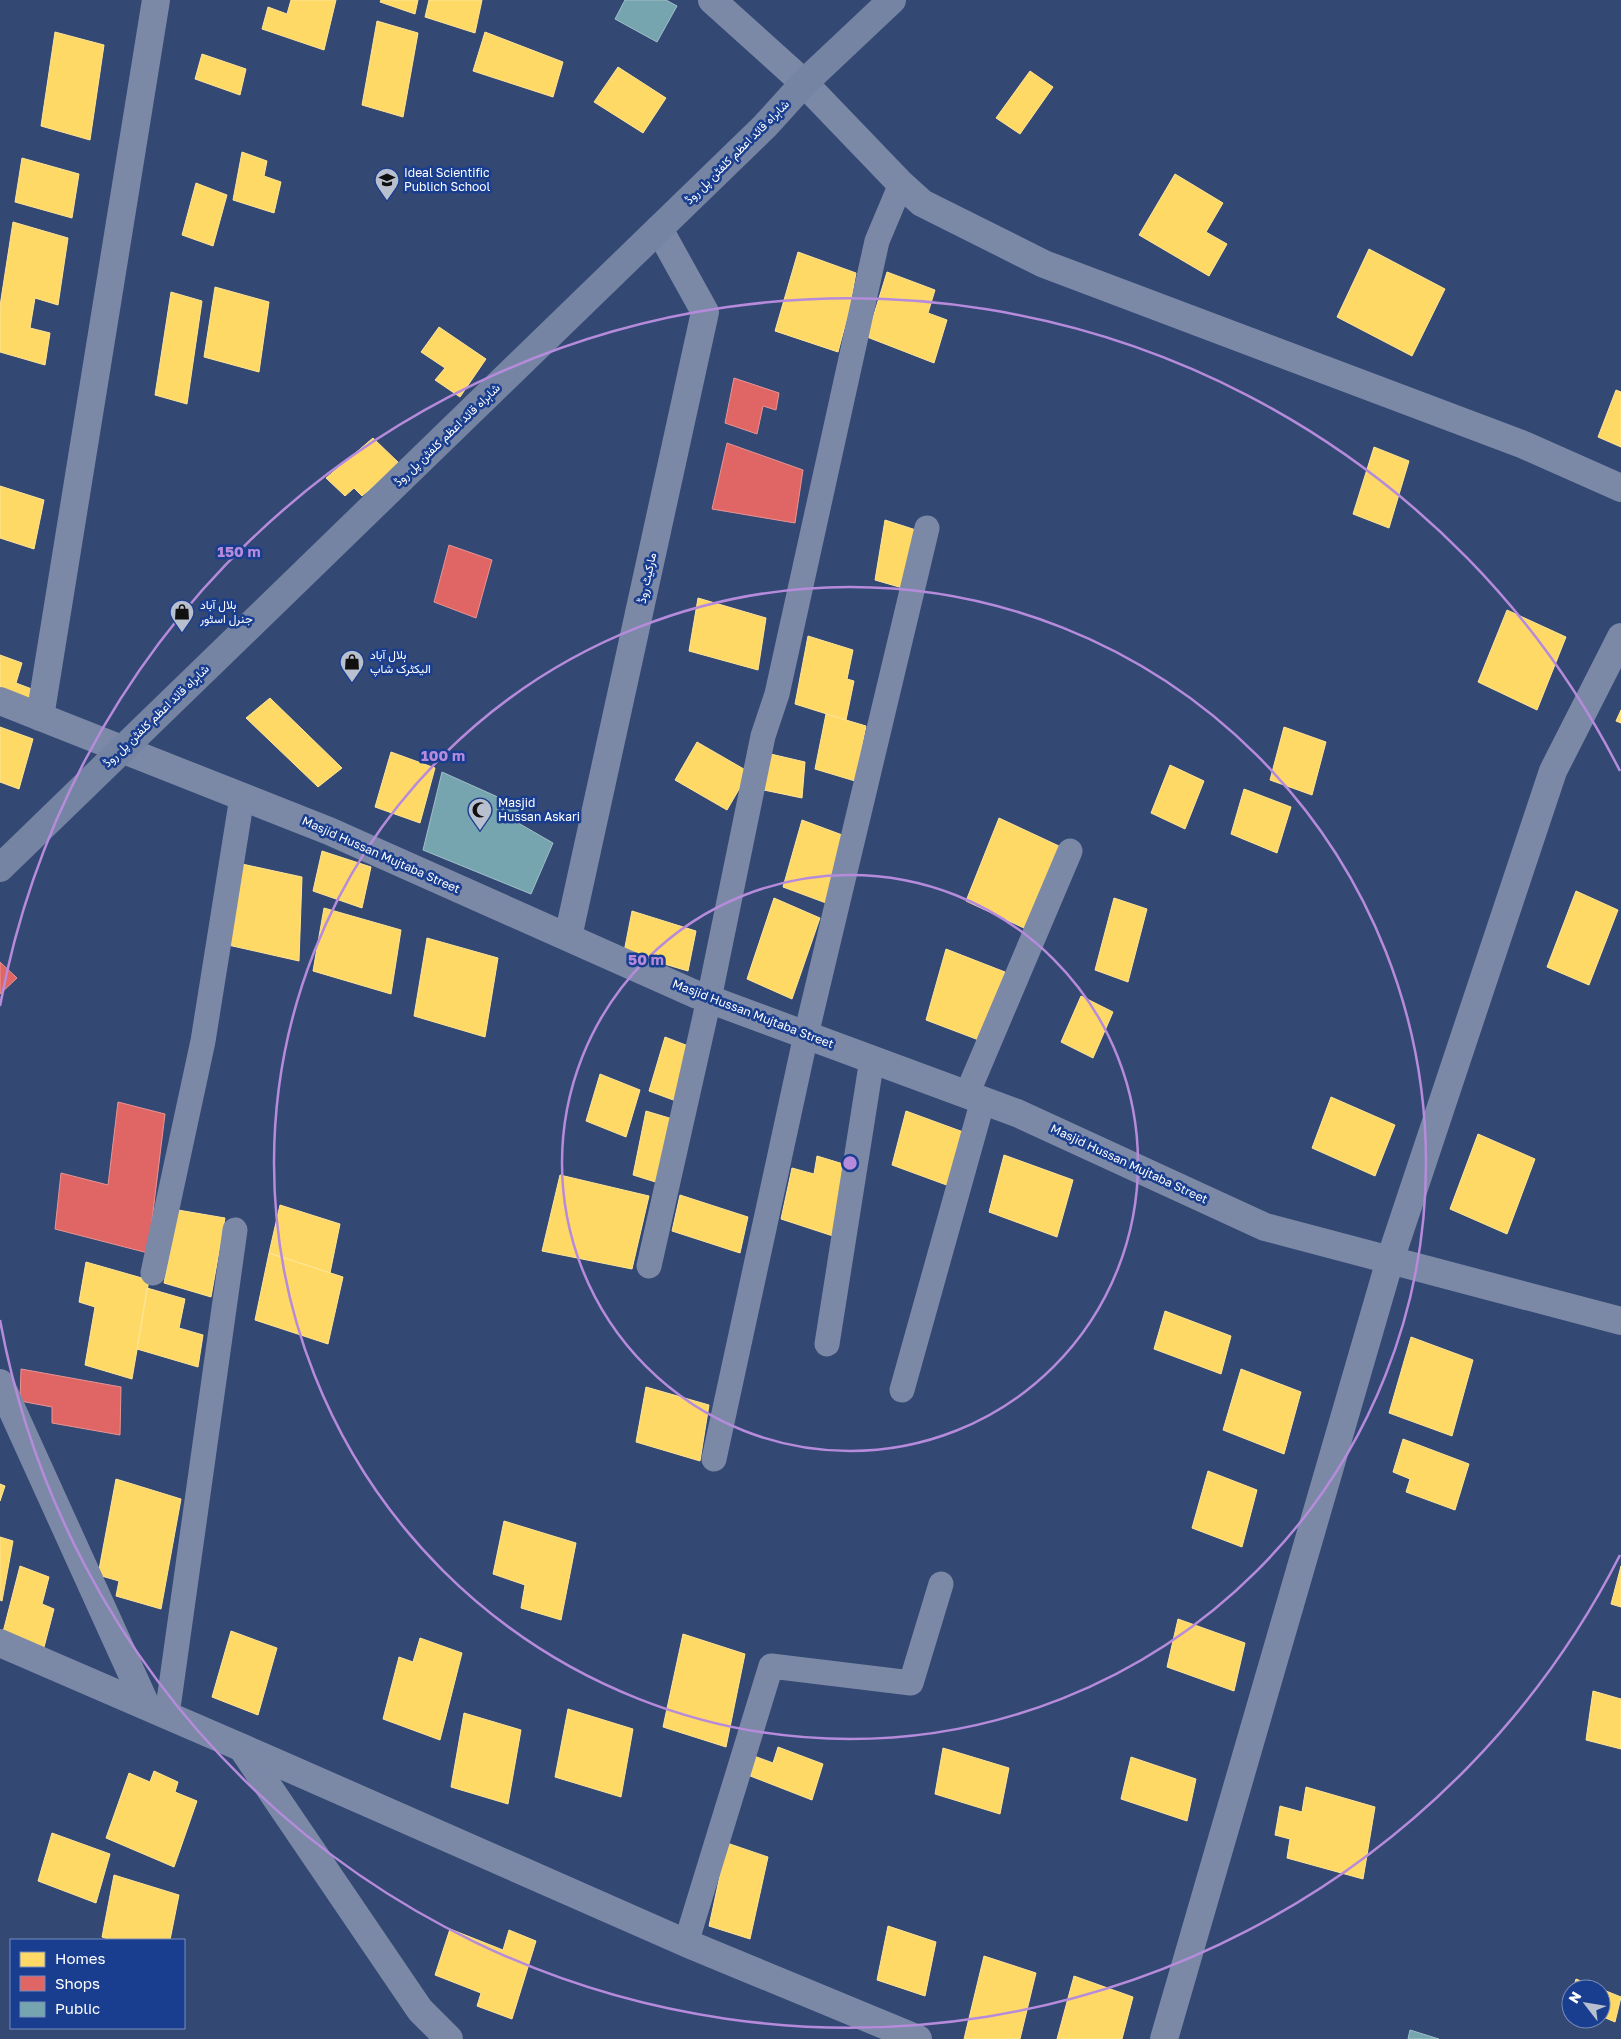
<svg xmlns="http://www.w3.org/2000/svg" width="1621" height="2039" font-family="'Golos Text',Vazirmatn,sans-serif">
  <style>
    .homes { fill: #ffd966; stroke: #ffe494 }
    .shops { fill: #e06666; stroke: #e99494 }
    .public { fill: #76a5af; stroke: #9fc0c7 }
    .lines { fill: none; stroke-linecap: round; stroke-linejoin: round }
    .pedestrian { stroke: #7b89a7; stroke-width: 25 }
    .minor { stroke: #7b89a7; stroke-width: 28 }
    .tertiary { stroke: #7b89a7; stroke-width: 28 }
    .trunk { stroke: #7684a3; stroke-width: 28 }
    .ring { fill: none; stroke: #b68bdc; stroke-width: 2.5 }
    .labels { text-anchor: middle; stroke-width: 5; stroke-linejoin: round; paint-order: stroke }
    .street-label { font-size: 12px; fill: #fff; stroke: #193d8f }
    .poi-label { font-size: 12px; fill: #fff; stroke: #193d8f; text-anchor: start }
    .centre { fill: #b68bdc; stroke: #193d8f; stroke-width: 2.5 }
    .ring-label { font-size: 15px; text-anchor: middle; font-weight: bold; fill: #b68bdc; stroke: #193d8f; stroke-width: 5; stroke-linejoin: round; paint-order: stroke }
  </style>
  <rect width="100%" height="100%" fill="#344874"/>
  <path class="homes" d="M291 0H336L324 50 262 29 268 7 287 14Z
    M381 0H418L415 14 380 2Z
    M429 0H482L475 33 425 17Z
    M377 21 418 33 403 117 362 105Z
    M55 32 104 45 90 140 41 126Z
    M485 32 563 62 553 97 473 71Z
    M202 54 246 69 240 95 195 79Z
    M618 67 666 98 643 133 594 102Z
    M1030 71 1053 87 1020 134 996 118Z
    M242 152 267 161 264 176 281 182 274 213 233 200Z
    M22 158 79 174 72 218 15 202Z
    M1175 174 1223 203 1206 232 1227 244 1209 276 1139 235Z
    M196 183 227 195 213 246 182 235Z
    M13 222 68 238 58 305 35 298 30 328 50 333 45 365 0 352V306Z
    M1369 249 1445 289 1412 356 1337 317Z
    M798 252 856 273 849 311 838 352 775 331Z
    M887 272 935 290 928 313 947 320 934 363 867 337Z
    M215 287 269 302 259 372 204 357Z
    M171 292 202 301 187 404 155 395Z
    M439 327 486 359 460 397 435 380 445 368 421 352Z
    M1616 390 1621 392V447L1598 437Z
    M373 438 400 464 362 496 354 488 345 496 326 478Z
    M1374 447 1409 461 1389 528 1353 514Z
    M0 486 44 500 34 549 0 538Z
    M885 520 916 530 906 589 875 580Z
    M698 598 766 618 758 670 689 651Z
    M1507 610 1566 637 1537 710 1478 682Z
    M808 636 853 650 847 679 854 681 846 720 795 704Z
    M0 655 22 663 16 683 37 691 32 709 0 697Z
    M270 698 342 768 318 787 246 718Z
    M1621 710V723L1616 721Z
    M826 714 866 726 855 781 815 769Z
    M0 727 33 739 19 789 0 782Z
    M1284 727 1326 742 1312 795 1270 780Z
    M697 742 749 772 727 810 675 780Z
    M391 752 435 768 420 823 375 807Z
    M762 752 805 762 802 798 759 789Z
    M1170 765 1204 781 1185 829 1151 813Z
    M1244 789 1291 807 1277 853 1231 834Z
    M999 818 1059 846 1026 929 966 901Z
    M802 820 845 836 826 903 783 887Z
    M322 851 371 867 362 908 313 891Z
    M242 864 302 877 299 961 228 945Z
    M1576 891 1618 910 1589 985 1547 967Z
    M774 898 820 918 792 999 747 979Z
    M1114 898 1147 909 1128 982 1095 970Z
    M324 908 401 930 391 994 313 971Z
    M632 911 696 931 688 971 624 952Z
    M427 938 498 958 485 1037 414 1016Z
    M946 949 1005 972 984 1042 926 1020Z
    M1081 996 1113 1012 1093 1058 1061 1042Z
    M665 1037 691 1047 676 1101 649 1091Z
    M600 1074 640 1090 626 1137 586 1121Z
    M1331 1097 1395 1125 1375 1176 1312 1148Z
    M646 1111 676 1120 662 1184 633 1175Z
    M906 1111 966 1133 952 1187 892 1165Z
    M1478 1134 1535 1159 1507 1234 1450 1209Z
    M1004 1155 1073 1180 1057 1237 989 1212Z
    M817 1156 850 1166 836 1237 781 1219 792 1168 814 1174Z
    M560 1175 649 1196 632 1269 542 1251Z
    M680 1195 748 1217 740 1253 672 1231Z
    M280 1205 340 1224 330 1273 269 1253Z
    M178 1210 225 1218 211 1297 164 1283Z
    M269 1253 343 1277 328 1344 255 1320Z
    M86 1262 149 1280 132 1379 85 1365 95 1307 79 1302Z
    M147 1288 185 1299 179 1328 203 1335 198 1367 137 1349Z
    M1165 1311 1231 1336 1221 1374 1154 1349Z
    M1411 1337 1473 1360 1452 1436 1389 1413Z
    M1241 1369 1301 1392 1284 1454 1223 1430Z
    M646 1387 709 1405 700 1461 636 1442Z
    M1403 1439 1469 1464 1455 1510 1406 1492 1410 1479 1393 1472Z
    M1208 1471 1257 1490 1242 1547 1192 1528Z
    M116 1479 181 1499 161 1609 116 1596 119 1581 98 1575Z
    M0 1484 5 1486 0 1501Z
    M504 1521 576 1543 561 1620 521 1608 525 1585 493 1574Z
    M0 1537 13 1541 2 1601 0 1600Z
    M20 1566 49 1577 42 1604 54 1609 43 1651 2 1636Z
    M1621 1566V1607L1611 1604Z
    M1178 1619 1245 1643 1234 1691 1167 1667Z
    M231 1631 277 1648 258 1715 212 1697Z
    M683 1634 745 1654 726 1747 663 1727Z
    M420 1638 462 1653 440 1740 383 1719 399 1657 413 1662Z
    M1593 1691 1621 1699V1749L1586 1740Z
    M568 1709 633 1729 621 1797 555 1777Z
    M464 1713 521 1730 508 1804 451 1787Z
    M778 1747 823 1764 812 1800 740 1772 746 1753 773 1763Z
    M943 1748 1009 1768 1000 1814 935 1794Z
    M1131 1757 1196 1779 1187 1821 1121 1799Z
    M154 1771 178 1782 175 1792 197 1801 174 1867 106 1838 129 1773 150 1782Z
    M1306 1787 1375 1807 1363 1879 1287 1858 1290 1839 1275 1835 1280 1806 1302 1812Z
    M52 1833 110 1854 96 1903 38 1881Z
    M727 1843 768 1857 750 1939 709 1926Z
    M114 1875 179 1895 170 1940H111L102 1937Z
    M888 1926 936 1942 925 1996 877 1980Z
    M450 1929 503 1950 509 1930 536 1941 512 2019 477 2006 481 1993 435 1975Z
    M984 1956 1036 1973 1020 2039H964Z
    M1074 1976 1133 1997 1122 2039H1057Z
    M1576 1979 1621 1997 1615 2022 1601 2016V1989H1573Z"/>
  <path class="shops" d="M734 378 779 393 776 410 763 406 757 434 725 423Z
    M727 443 803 470 795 523 712 509Z
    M449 545 492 560 476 618 434 602Z
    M0 962 17 978 0 994Z
    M118 1102 165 1114 148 1253 55 1229 61 1173 108 1185Z
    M21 1369 121 1387 120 1435 52 1423V1407L20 1401Z"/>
  <path class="public" d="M625 0H666L677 6 657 42 615 19Z
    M442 772 520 807 513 820 553 843 531 894 423 850Z
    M1410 2030 1439 2039H1408Z"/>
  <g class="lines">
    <path class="pedestrian" d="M967 1094 1070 851
      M649 1266 709 999 763 736 777 694 877 241 901 184
      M153 1273 203 1041 242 797
      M827 1344 872 1059
      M902 1390 983 1100
      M714 1459 806 1035 927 528
      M167 1715 235 1230
      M686 1943 771 1666 911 1683 941 1584"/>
    <path class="minor" d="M712 0 804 83 901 184 922 203 1044 264 1524 445 1621 488
      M0 701 329 831 695 994 1017 1113 1265 1227 1621 1321
      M40 717 156 0
      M568 937 705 312 659 229
      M0 1383 146 1705
      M242 1748 420 2010 449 2039
      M1164 2039 1390 1260 1553 771 1621 637"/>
    <path class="tertiary" d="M0 1643 268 1759 686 1943 918 2039"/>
    <path class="trunk" d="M0 868 765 126 804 83 892 0"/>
  </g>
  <g class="ring">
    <circle cx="850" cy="1163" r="288"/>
    <circle cx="850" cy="1163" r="576"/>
    <path d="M1620 1555A864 864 0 0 1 0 1320M0 1006A864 864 0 0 1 1620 771"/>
  </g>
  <defs>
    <symbol id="school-pin" viewBox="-11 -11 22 30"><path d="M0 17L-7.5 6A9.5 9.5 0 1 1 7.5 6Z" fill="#b8bfce" stroke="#193d8f"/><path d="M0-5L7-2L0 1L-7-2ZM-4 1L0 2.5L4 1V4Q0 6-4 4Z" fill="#111"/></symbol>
    <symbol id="shop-pin" viewBox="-11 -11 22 30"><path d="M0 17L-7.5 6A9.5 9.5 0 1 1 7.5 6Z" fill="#b8bfce" stroke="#193d8f"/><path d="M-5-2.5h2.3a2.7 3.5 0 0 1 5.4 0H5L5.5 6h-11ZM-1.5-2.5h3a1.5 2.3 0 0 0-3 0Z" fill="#111"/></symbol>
    <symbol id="mosque-pin" viewBox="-11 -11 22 30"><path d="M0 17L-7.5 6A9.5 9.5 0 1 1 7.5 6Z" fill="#b8bfce" stroke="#193d8f"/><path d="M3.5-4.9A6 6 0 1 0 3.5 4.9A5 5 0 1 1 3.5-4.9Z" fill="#111"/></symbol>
  </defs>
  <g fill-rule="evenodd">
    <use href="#school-pin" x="373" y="166" width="28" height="38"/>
    <use href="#shop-pin" x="168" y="598" width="28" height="38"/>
    <use href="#shop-pin" x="338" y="648" width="28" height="38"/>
    <use href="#mosque-pin" x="466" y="796" width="28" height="38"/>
  </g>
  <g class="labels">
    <g class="street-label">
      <text transform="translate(737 152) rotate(-45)" y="4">شاہراہ قائد اعظم کلفٹن پل روڈ</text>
      <text transform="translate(447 435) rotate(-44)" y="4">شاہراہ قائد اعظم کلفٹن پل روڈ</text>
      <text transform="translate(647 578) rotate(-78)" y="4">مارکیٹ روڈ</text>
      <text transform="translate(156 716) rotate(-44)" y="4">شاہراہ قائد اعظم کلفٹن پل روڈ</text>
      <text transform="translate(381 855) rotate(24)" y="4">Masjid Hussan Mujtaba Street</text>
      <text transform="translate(753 1014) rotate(21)" y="4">Masjid Hussan Mujtaba Street</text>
      <text transform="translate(1129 1164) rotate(25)" y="4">Masjid Hussan Mujtaba Street</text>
    </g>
    <g class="poi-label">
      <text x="404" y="177">Ideal Scientific<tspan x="404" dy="14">Publich School</tspan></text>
      <text x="200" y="609">ہلال آباد<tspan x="200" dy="14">جنرل اسٹور</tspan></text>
      <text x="370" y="659">ہلال آباد<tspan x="370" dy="14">الیکٹرک شاپ</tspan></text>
      <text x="498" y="807">Masjid<tspan x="498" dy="14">Hussan Askari</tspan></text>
    </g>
  </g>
  <circle cx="850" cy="1163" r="8" class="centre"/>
  <g class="ring-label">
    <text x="239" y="557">150 m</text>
    <text x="443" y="761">100 m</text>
    <text x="646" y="965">50 m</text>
  </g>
  <rect x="10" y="1939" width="175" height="90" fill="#193d8f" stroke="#758bbc"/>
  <rect x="20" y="1952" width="25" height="15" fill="#ffd966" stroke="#758bbc"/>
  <text x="55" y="1964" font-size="15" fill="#ffffff">Homes</text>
  <rect x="20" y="1976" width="25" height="15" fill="#e06666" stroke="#758bbc"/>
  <text x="55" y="1989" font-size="15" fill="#ffffff">Shops</text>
  <rect x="20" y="2002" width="25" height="15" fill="#76a5af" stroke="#758bbc"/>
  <text x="55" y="2014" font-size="15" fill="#ffffff">Public</text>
  <g transform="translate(1586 2004) rotate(301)"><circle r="24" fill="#193d8f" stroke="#758bbc"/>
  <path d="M0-4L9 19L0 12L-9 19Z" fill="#b8bfce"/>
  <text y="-8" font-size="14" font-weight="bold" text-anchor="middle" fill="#ffffff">N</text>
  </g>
</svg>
